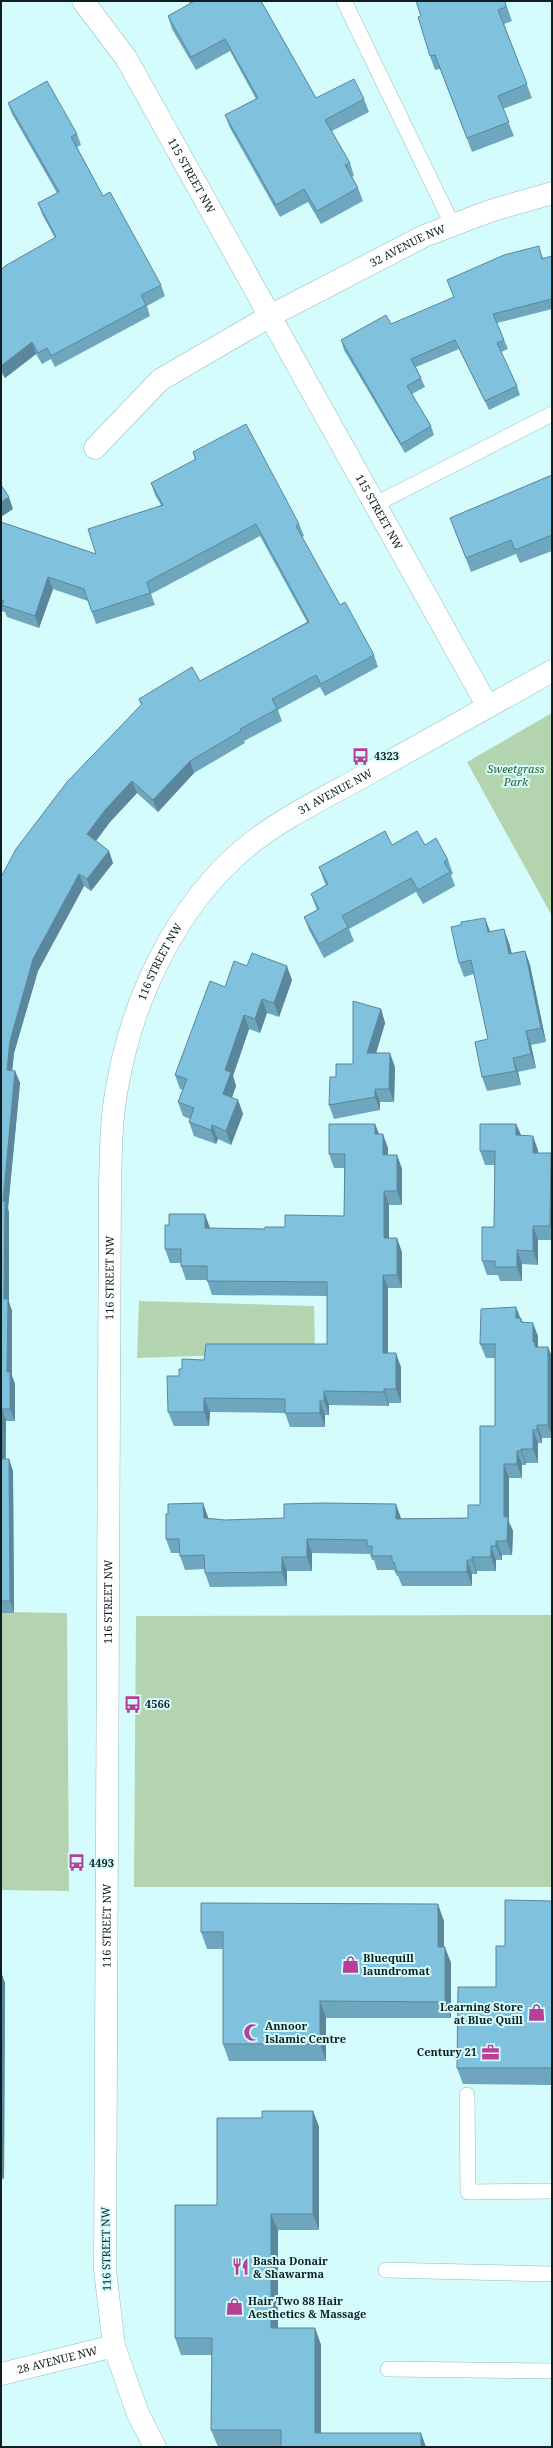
<svg xmlns="http://www.w3.org/2000/svg" width="553" height="2448" font-family="'Noto Serif',serif">
  <style>
    .green { fill: #b4d4af }
    .lines { fill: none; stroke-linecap: round; stroke-linejoin: round }
    .service-casing { stroke: #96bbbb; stroke-width: 16 }
    .minor-casing { stroke: #96bbbb; stroke-width: 23 }
    .tertiary-casing { stroke: #96bbbb; stroke-width: 23 }
    .service { stroke: #fff; stroke-width: 15 }
    .minor { stroke: #fff; stroke-width: 22 }
    .tertiary { stroke: #fff; stroke-width: 22 }
    .wall { fill: #6ea6be }
    .shaded-wall { fill: #5a879b }
    .building { fill: #80c1dd; stroke: #5a879b }
    .labels { text-anchor: middle; stroke-width: 4; stroke-linejoin: round; paint-order: stroke }
    .street-label { font-size: 11px; fill: #0f1e1e; stroke: #d5fcfd }
    .poi-label { font-size: 11px; font-weight: bold; fill: #0f1e1e; stroke: #d5fcfd; text-anchor: start }
    .park-label { font-size: 11px; font-style: italic; fill: #2c6125; stroke: #d5fcfd }
  </style>
  <rect width="100%" height="100%" fill="#d5fcfd"/>
  <path class="green" d="M552 713V916L467 762Z
    M139 1301 314 1306 315 1352 137 1358Z
    M1 1612 67 1613 69 1891 1 1890Z
    M552 1615V1887H134L136 1616Z"/>
  <g class="lines">
    <defs>
      <path id="service" d="M344 1 452 224
        M376 504 552 414
        M467 2095 468 2192 552 2191
        M386 2270 552 2274
        M388 2369 552 2371"/>
      <g id="minor">
        <path id="s1" d="M83 1 126 58 488 707"/>
        <path id="s2" d="M95 448 160 380 270 316 424 236 490 211 552 193"/>
      </g>
      <g id="tertiary">
        <path id="s3" d="M1 2374 114 2346"/>
        <path id="s4" d="M155 2447 138 2414 114 2346 105 2270 110 1183C111 1152 111 1119 117 1088 132 1000 175 907 245 848 280 819 324 798 364 776 427 741 489 706 552 671"/>
      </g>
    </defs>
    <use href="#service" class="service-casing"/>
    <use href="#minor" class="minor-casing"/>
    <use href="#tertiary" class="tertiary-casing"/>
    <use href="#service" class="service"/>
    <use href="#minor" class="minor"/>
    <use href="#tertiary" class="tertiary"/>
  </g>
  <path class="wall" d="M188 1H261L316 98 364 99 369 112 332 131 350 163 354 176 352 177 358 188 363 201 321 224 308 202 280 217 230 128 225 115 256 99 230 51 196 70 172 29 168 16 190 4Z
    M505 1 512 21 504 24 532 98 503 109 514 136 472 152 440 69 435 70 430 56 421 16Z
    M8 103 77 134 81 145 77 147 103 196 161 285 165 296 147 306 150 316 55 367 51 359 42 364 36 354 5 378 1 373V270L55 238 42 214 38 203 57 193 12 114Z
    M542 255 543 258 552 256V309L497 323 508 349 501 352 517 386 520 395 489 410 459 349 416 367 421 378 425 387 412 394 431 426 434 435 405 453 344 350 341 340 391 324 454 298 447 280Z
    M193 452 299 524 304 536 302 537 340 605 374 655 378 667 325 696 320 687 278 710 282 721 244 741 245 743 194 773 158 812 137 793 110 822 96 841 109 851 113 863 91 891 84 886 38 971 14 1053 12 1071H15L20 1083 8 1208 9 1213V1302L12 1311V1376L15 1384V1421H6V1459H9L13 1471 14 1613H1V877L141 705 139 699 200 681 307 622 260 536 151 594 155 605 96 624 88 601 53 589 39 628 7 617 5 612 1 611V522L96 554 161 505 155 495 151 483 195 460Z
    M552 475V551L520 563 516 554 471 572 450 518Z
    M392 845H425L448 860 453 874 451 875 455 886 423 904 416 892 349 929 354 941 324 958 309 930 304 917 317 910 311 894 326 885 324 881 319 867Z
    M461 925 490 932 509 943 512 954 525 951 530 965 546 1042 531 1045 536 1068 518 1072 521 1085 487 1091 482 1077 488 1039 474 974 464 977 459 963Z
    M292 980 279 1017 267 1013 260 1033 249 1029 233 1076 236 1086 232 1098 238 1100 243 1114 231 1145 218 1139 216 1144 194 1136 189 1122 190 1119 183 1116 178 1102 183 1090 180 1089 175 1075 225 987Z
    M381 1009 385 1023 376 1053 395 1067 394 1102H380V1110L334 1119 329 1105 336 1077 353 1064Z
    M375 1124 379 1134 388 1148V1155H397L402 1169V1205H389V1238L402 1252V1288H388V1353L401 1367V1403H389V1406L329 1405V1415H325V1427H290L285 1413 210 1412 209 1426H174L168 1412 179 1376 182 1369 204 1360 327 1344V1296L212 1295 207 1280H186L181 1266V1263H170L165 1249 169 1225 210 1228 265 1229 285 1227 344 1216V1168H334L329 1154Z
    M516 1124 521 1136 538 1150V1153L552 1157V1240H538V1265L522 1264V1281H500L498 1275H487L482 1261 494 1227 495 1165H485L480 1151Z
    M516 1307 520 1318 522 1322 538 1336V1347H548L552 1357V1438H542V1443H538V1463H526V1465H522V1478H509V1522L513 1531 512 1555H502V1560H496V1571H477V1574H472V1586H402L398 1576H397L394 1570H377L374 1560H372L370 1554 312 1553V1571H287V1586L210 1587 205 1573V1569L185 1570 180 1556V1553H171L166 1539 168 1514 203 1503 208 1518 225 1520 468 1518 480 1505 495 1426V1358H486L480 1344Z
    M552 1901V2085L463 2084 457 2068 496 1987 505 1946Z
    M444 1921V1947L451 1963V2018H326V2061H229L223 2044V1949H207L201 1932Z
    M1 1972 5 1983 4 2179H1Z
    M313 2111 319 2127V2230H278V2328H315L321 2345 281 2447H218L211 2430 212 2355H181L175 2338 217 2205 262 2118Z"/>
  <path class="shaded-wall" d="M32 342 36 354 5 378 1 366Z
    M9 497 13 509 1 517V502Z
    M48 577 53 589 39 628 35 616Z
    M190 761 194 773 158 812 153 800Z
    M132 781 137 793 110 822 92 846 87 834 105 810Z
    M109 851 113 863 91 891 87 879Z
    M79 874 84 886 38 971 14 1053 11 1082 7 1070 10 1041 33 959Z
    M485 918 490 931 493 946 488 932Z
    M504 929 509 943 515 968 509 954Z
    M525 951 530 965 546 1042 541 1028Z
    M287 966 292 980 279 1017 274 1003Z
    M262 999 267 1013 260 1033 255 1019Z
    M381 1009 385 1023 372 1067 367 1053Z
    M244 1015 249 1029 233 1076 236 1086 228 1108 223 1094 225 1070Z
    M526 1031 531 1045 536 1068 531 1054Z
    M390 1053 395 1067 394 1102 389 1089Z
    M513 1058 518 1072 521 1085 516 1071Z
    M15 1071 20 1083 8 1208 9 1213V1302L12 1311V1376L15 1384V1421L10 1409 7 1372 4 1299 3 1201Z
    M375 1089 380 1102V1110L375 1097Z
    M238 1100 243 1114 231 1145 226 1131Z
    M375 1124 380 1137 375 1134Z
    M516 1124 522 1137 516 1135Z
    M212 1125 218 1139 216 1144 211 1130Z
    M383 1134 388 1148V1169L383 1155Z
    M533 1136 538 1150V1167L533 1153Z
    M551 1153 552 1157V1231L550 1226Z
    M397 1155 402 1169V1205L397 1191Z
    M384 1191 389 1205V1252L384 1238Z
    M205 1214 210 1228V1242L205 1228Z
    M533 1226 538 1240V1265L533 1251Z
    M397 1238 402 1252V1288L397 1275Z
    M517 1250 522 1264V1281L517 1267Z
    M383 1275 388 1288V1367L383 1353Z
    M516 1307 521 1320V1318L526 1332 516 1318Z
    M533 1323 538 1336V1348L541 1356 533 1342Z
    M548 1347 552 1357V1436L548 1425Z
    M396 1353 401 1367V1403L396 1389Z
    M384 1389 389 1403V1406L384 1392Z
    M324 1391 329 1405V1415L324 1401Z
    M204 1398 210 1412 209 1426 204 1412Z
    M320 1401 325 1415V1427L320 1413Z
    M2 1409 6 1421 5 1471 1 1459Z
    M537 1425 542 1438V1443L537 1430Z
    M533 1430 538 1443V1463L533 1449Z
    M521 1449 526 1463V1465L521 1451Z
    M517 1451 522 1465V1478L517 1464Z
    M9 1459 13 1471 14 1613 10 1601Z
    M504 1464 509 1478V1522L513 1531 512 1555 507 1541 504 1517Z
    M203 1503 208 1517 209 1532 204 1518Z
    M396 1504 401 1518V1533L396 1519Z
    M307 1539 312 1553V1571L307 1557Z
    M496 1541 502 1555V1560L496 1546Z
    M491 1546 496 1560V1571L491 1557Z
    M282 1557 287 1571V1586L282 1572Z
    M472 1557 477 1571V1574L472 1560Z
    M467 1560 472 1574V1586L467 1572Z
    M438 1904 444 1921V1963L438 1947Z
    M445 1947 451 1963V2018L445 2002Z
    M1 1972 5 1983 4 2179 1 2170Z
    M320 2001 326 2018V2061L320 2044Z
    M313 2111 319 2127V2230L313 2214Z
    M271 2214 278 2230V2345L271 2328Z
    M315 2328 321 2345V2447L315 2433Z
    M421 2433 426 2447H421Z"/>
  <path class="building" d="M193 1H261L316 98 354 79 364 99 325 120 350 163 345 165 358 188 317 211 304 189 276 205 225 115 258 98 225 39 191 57 168 16 193 2Z
    M416 1H505L506 7 498 10 527 84 498 96 509 122 467 138 435 55 430 56 418 17 421 16Z
    M47 81 77 134 71 137 103 196 110 192 161 285 141 295 146 305 51 356 47 348 38 353 32 342 1 366V270L5 266 56 237 38 203 59 192 8 103Z
    M539 246 542 259 552 256V299L493 314 504 340 497 343 517 386 485 401 455 340 411 359 421 378 407 386 431 426 401 444 341 340 386 315 391 324 454 297 447 280 504 255Z
    M246 424 299 524 296 526 340 605 345 602 374 655 321 684 316 675 272 699 277 709 240 729 241 731 190 761 153 800 132 781 105 810 87 834 109 851 87 879 79 874 33 959 10 1041 7 1070 15 1071 3 1201H5L4 1299H8L7 1372H10V1409H2L1 1457V877L16 849 67 782 142 704 139 699 192 667 200 681 309 622 256 524 147 582 150 593 92 612 84 589 48 577 35 616 2 605 4 601 1 600V522L96 554 88 529 163 505 151 483 196 459 193 452Z
    M552 475V535L515 550 511 540 466 558 450 518Z
    M1 485 9 497 1 502Z
    M385 831 392 845 417 831 425 845 436 838 448 860 444 862 450 872 418 890 411 878 342 916 348 927 319 944 304 917 319 909 311 894 328 884 319 867Z
    M485 918 488 932 504 929 509 954 525 951 541 1028 526 1031 531 1054 513 1058 516 1071 482 1077 475 1042 488 1039 471 960 459 963 451 927 461 925V922Z
    M252 953 287 966 274 1003 262 999 255 1019 244 1015 225 1070 231 1072 223 1094 238 1100 226 1131 212 1125 211 1130 189 1122 194 1108 178 1102 187 1079 175 1075 210 981 225 987 234 961 247 966Z
    M353 1001 381 1009 367 1053H390L389 1089H375V1097L329 1105 330 1077H336V1064H353Z
    M329 1124H375V1134H383V1155H397V1191H384V1238H397V1275H383V1353H396V1389H384V1392L324 1391V1401H320V1413H285V1399L204 1398V1412H168L167 1376H179V1369H182V1359L204 1360 206 1344H327V1282L207 1281V1266H181V1249H165V1225H169V1214H205V1228L265 1229V1227H285V1215L344 1216 345 1154H329Z
    M480 1124H516V1135L533 1136V1153H551L550 1226H533V1251L517 1250V1267H495V1261H482V1227H494L495 1151H480Z
    M516 1307V1318H521V1322L533 1323V1342H535V1347H548V1425H537V1430H533V1449H521V1451H517V1464H504V1517H508L507 1541H496V1546H491V1557H472V1560H467V1572H397L394 1562H392V1556H372V1546H367V1540L307 1539V1557H282V1572L205 1573 204 1555 180 1556 179 1539H166V1514H168V1504L203 1503 204 1518 225 1520 284 1518V1504L322 1503 396 1504V1519L468 1518V1505H480V1426H495V1344H480L481 1309Z
    M1 1459H9L10 1601H1Z
    M505 1900 552 1901V2068H457L458 1987H496V1946H505Z
    M201 1903 438 1904V1947H445V2002L320 2001V2044H223V1932H201Z
    M262 2111H313V2214H271V2328H315V2433H421V2447H281V2430H211L212 2338H175V2205H217V2118H262Z"/>
  <defs>
    <symbol id="bus-bare" viewBox="-9 -9 18 18"><path d="M-5-6H5V4H4V6H2V4H-2V6H-4V4H-5ZM-3.5-4V0h7V-4ZM-3.5 1.2v1.5H-2V1.2ZM2 1.2v1.5H3.5V1.2Z" fill="#b74096" stroke="#d5fcfd" stroke-width="2.5" paint-order="stroke"/></symbol>
    <symbol id="shop-bare" viewBox="-9 -9 18 18"><path d="M-5-2.5h2.3a2.7 3.5 0 0 1 5.4 0H5L5.5 6h-11ZM-1.5-2.5h3a1.5 2.3 0 0 0-3 0Z" fill="#b74096" stroke="#d5fcfd" stroke-width="2.5" paint-order="stroke"/></symbol>
    <symbol id="mosque-bare" viewBox="-9 -9 18 18"><path d="M3.5-4.9A6 6 0 1 0 3.5 4.9A5 5 0 1 1 3.5-4.9Z" fill="#b74096" stroke="#d5fcfd" stroke-width="2.5" paint-order="stroke"/></symbol>
    <symbol id="office-bare" viewBox="-9 -9 18 18"><path d="M-6-3h4V-5.5h4V-3h4V5H-6ZM-1-4.5V-3h2v-1.5ZM-6 0V1H6V0Z" fill="#b74096" stroke="#d5fcfd" stroke-width="2.5" paint-order="stroke"/></symbol>
    <symbol id="restaurant-bare" viewBox="-9 -9 18 18"><path d="M-5-6h1v4h1v-4h1v4h1v-4h1v5L-1.5 .5V6h-2V.5L-5-1ZM5-6V6H3V1.5H1.5Q1.5-4 5-6Z" fill="#b74096" stroke="#d5fcfd" stroke-width="2.5" paint-order="stroke"/></symbol>
  </defs>
  <g fill-rule="evenodd">
    <use href="#bus-bare" x="348" y="744" width="25" height="25"/>
    <use href="#bus-bare" x="120" y="1692" width="25" height="25"/>
    <use href="#bus-bare" x="64" y="1850" width="25" height="25"/>
    <use href="#shop-bare" x="338" y="1952" width="25" height="25"/>
    <use href="#shop-bare" x="524" y="2000" width="25" height="25"/>
    <use href="#mosque-bare" x="240" y="2020" width="25" height="25"/>
    <use href="#office-bare" x="478" y="2040" width="25" height="25"/>
    <use href="#restaurant-bare" x="228" y="2254" width="25" height="25"/>
    <use href="#shop-bare" x="222" y="2294" width="25" height="25"/>
  </g>
  <g class="labels">
    <g class="street-label">
      <text dy="4" stroke="none"><textPath href="#s1" startOffset="206">115 STREET NW</textPath></text>
      <text dy="4" stroke="none"><textPath href="#s2" startOffset="376">32 AVENUE NW</textPath></text>
      <text dy="4" stroke="none"><textPath href="#s1" startOffset="591">115 STREET NW</textPath></text>
      <text dy="4" stroke="none"><textPath href="#s4" startOffset="1752">31 AVENUE NW</textPath></text>
      <text dy="4" stroke="none"><textPath href="#s4" startOffset="1502">116 STREET NW</textPath></text>
      <text dy="4" stroke="none"><textPath href="#s4" startOffset="1178">116 STREET NW</textPath></text>
      <text dy="4" stroke="none"><textPath href="#s4" startOffset="854">116 STREET NW</textPath></text>
      <text dy="4" stroke="none"><textPath href="#s4" startOffset="530">116 STREET NW</textPath></text>
      <text transform="translate(106 2249) rotate(-91)" y="4">116 STREET NW</text>
      <text dy="4" stroke="none"><textPath href="#s3" startOffset="58">28 AVENUE NW</textPath></text>
    </g>
    <g class="poi-label">
      <text x="374" y="760">4323</text>
      <text x="145" y="1708">4566</text>
      <text x="89" y="1867">4493</text>
      <text x="363" y="1962">Bluequill<tspan x="363" dy="13">laundromat</tspan></text>
      <text x="523" y="2011" text-anchor="end">Learning Store<tspan x="523" dy="13">at Blue Quill</tspan></text>
      <text x="265" y="2030">Annoor<tspan x="265" dy="13">Islamic Centre</tspan></text>
      <text x="477" y="2056" text-anchor="end">Century 21</text>
      <text x="253" y="2265">Basha Donair<tspan x="253" dy="13">&amp; Shawarma</tspan></text>
      <text x="248" y="2305">Hair Two 88 Hair<tspan x="248" dy="13">Aesthetics &amp; Massage</tspan></text>
    </g>
    <g class="park-label">
      <text x="516" y="773">Sweetgrass<tspan x="516" dy="13">Park</tspan></text>
    </g>
  </g>
  <rect width="553" height="2448" fill="none" stroke="#0f1e1e" stroke-width="4"/>
</svg>
